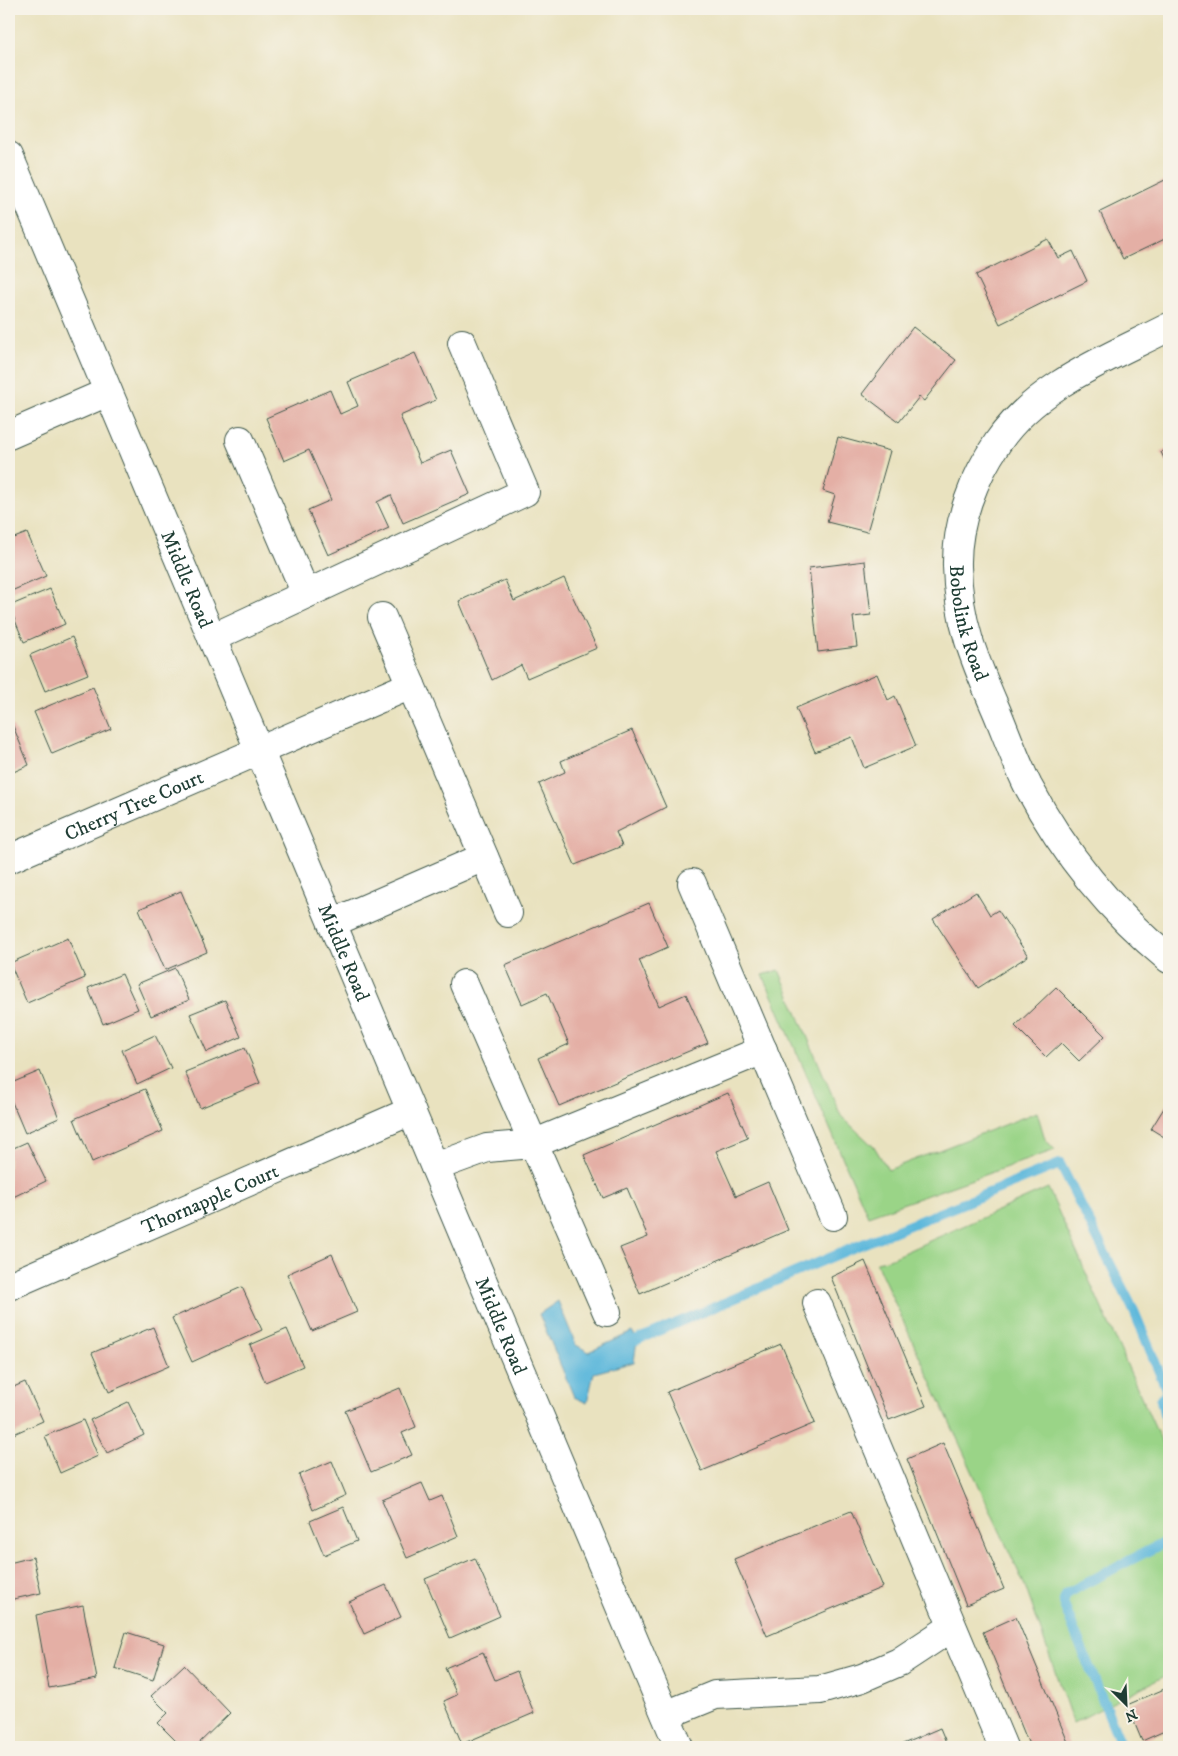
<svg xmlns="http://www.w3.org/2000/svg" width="1178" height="1756" font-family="'IM FELL DW Pica',serif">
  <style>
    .green { fill: #9ad487; stroke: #5c885e }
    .water { fill: #5db8db; stroke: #3e7a88 }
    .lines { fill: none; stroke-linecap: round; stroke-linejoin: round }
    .stream { stroke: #5db8db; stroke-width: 10 }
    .building { fill: #e4afa5 }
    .minor-casing { stroke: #3d5649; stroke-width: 30 }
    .minor { stroke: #fff; stroke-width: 28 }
    .labels { text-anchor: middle; stroke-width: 4.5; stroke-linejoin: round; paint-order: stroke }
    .street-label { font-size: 20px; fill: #1f3d34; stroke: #f7f3e8 }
  </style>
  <rect width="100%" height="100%" fill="#f7f3e8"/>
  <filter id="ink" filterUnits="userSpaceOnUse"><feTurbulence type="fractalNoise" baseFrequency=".02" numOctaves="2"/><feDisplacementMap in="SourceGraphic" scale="10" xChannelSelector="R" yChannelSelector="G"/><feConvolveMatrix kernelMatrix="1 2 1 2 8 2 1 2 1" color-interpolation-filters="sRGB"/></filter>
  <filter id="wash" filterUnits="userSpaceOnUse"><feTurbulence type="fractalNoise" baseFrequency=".0096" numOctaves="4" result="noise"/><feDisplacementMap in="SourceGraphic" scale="20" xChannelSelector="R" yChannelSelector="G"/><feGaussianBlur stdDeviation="1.12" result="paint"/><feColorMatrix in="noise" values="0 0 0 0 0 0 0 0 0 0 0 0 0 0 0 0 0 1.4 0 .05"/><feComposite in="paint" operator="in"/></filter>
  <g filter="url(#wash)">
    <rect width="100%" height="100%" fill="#e9e2bf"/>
    <path class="green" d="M779 970 841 1116 875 1148 888 1170 1037 1112 1045 1139 1055 1150 868 1216 763 975Z
      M1048 1188 1169 1459V1674L1073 1723 1025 1586 876 1262 887 1260Z"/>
    <path class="water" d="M558 1301 576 1345 589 1352 632 1332 637 1340 634 1362 594 1373 587 1403 574 1397 539 1314Z"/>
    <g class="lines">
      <path class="stream" d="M637 1340 855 1247 1060 1164 1134 1311 1167 1391 1161 1400 1169 1435
        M1122 1747 1063 1603 1067 1593 1169 1540"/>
    </g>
    <g id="blocks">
      <path class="building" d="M1169 178V237L1123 259 1100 212Z
        M1048 239 1058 258 1073 251 1087 281 1000 324 976 275Z
        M913 327 956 360 924 401 919 397 899 422 862 394Z
        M415 353 436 400 400 416 420 463 451 450 470 494 403 523 391 495 377 502 389 528 328 555 308 510 331 500 309 450 284 461 266 418 330 390 340 414 358 406 348 382Z
        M838 437 890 451 867 532 827 522 835 495 823 491Z
        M1169 448V469L1161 452Z
        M27 533 46 576 9 592V540Z
        M865 561 871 615 853 617 857 647 818 652 809 568Z
        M564 578 597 648 527 678 521 665 492 680 459 601 505 580 514 601Z
        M50 589 65 624 24 642 9 606Z
        M72 637 88 674 45 691 30 655Z
        M877 674 888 700 895 696 916 746 864 768 852 737 815 752 796 708Z
        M93 687 111 729 52 754 34 712Z
        M13 726 29 765 9 774V727Z
        M632 730 666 807 616 832 622 846 575 865 539 784 565 772 561 761Z
        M181 891 207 952 165 970 139 909Z
        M976 892 990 915 998 910 1028 956 978 988 933 919Z
        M649 903 668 947 639 960 659 1006 686 994 708 1043 559 1106 538 1058 569 1044 547 993 522 1004 505 965Z
        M68 938 85 978 27 1003 10 963Z
        M175 968 189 1000 151 1016 137 984Z
        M122 974 138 1009 103 1024 88 988Z
        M1056 987 1105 1036 1079 1061 1061 1043 1046 1057 1015 1026Z
        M225 1000 241 1037 207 1052 190 1014Z
        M155 1035 171 1068 137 1084 122 1050Z
        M245 1048 260 1083 200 1108 185 1072Z
        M40 1071 59 1118 25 1133 9 1095V1084Z
        M145 1089 163 1131 92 1162 74 1119Z
        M728 1093 748 1138 716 1151 736 1196 768 1182 788 1230 640 1294 620 1248 648 1237 627 1188 603 1198 584 1155Z
        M1169 1100V1140L1151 1129Z
        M27 1142 46 1181 9 1199V1150Z
        M332 1254 357 1312 312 1331 287 1274Z
        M865 1261 926 1406 889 1420 831 1277Z
        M242 1287 262 1330 192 1362 172 1318Z
        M153 1327 169 1366 109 1392 92 1353Z
        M287 1329 303 1366 265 1382 250 1345Z
        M781 1344 815 1423 702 1471 667 1392Z
        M25 1382 43 1421 9 1436V1389Z
        M400 1388 416 1427 402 1433 412 1455 371 1472 345 1411Z
        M128 1402 144 1435 107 1453 90 1420Z
        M83 1420 98 1456 60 1473 45 1436Z
        M943 1443 1004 1589 966 1605 907 1459Z
        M332 1461 346 1495 313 1510 299 1475Z
        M422 1483 430 1501 442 1496 458 1536 407 1558 382 1500Z
        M343 1507 357 1541 324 1555 310 1521Z
        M851 1511 883 1587 767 1636 734 1559Z
        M33 1557 41 1593 9 1600V1563Z
        M475 1558 500 1616 450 1638 425 1579Z
        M386 1585 401 1617 364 1634 349 1602Z
        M83 1605 97 1679 49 1688 36 1615Z
        M1016 1617 1070 1747H1030L983 1632Z
        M126 1632 164 1644 153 1680 115 1668Z
        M483 1652 495 1680 517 1671 534 1713 462 1744 444 1701 457 1695 445 1668Z
        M184 1665 230 1713 195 1747H182L158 1723 168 1713 151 1696Z
        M1169 1687V1729L1142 1741 1127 1705Z
        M940 1728 948 1747H896Z"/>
    </g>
  </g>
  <g filter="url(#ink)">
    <use href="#blocks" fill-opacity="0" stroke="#3d5649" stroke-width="1"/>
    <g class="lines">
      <defs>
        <g id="minor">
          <path id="s1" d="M9 156 679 1747"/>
          <path id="s2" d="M1169 327C1109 358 1038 384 998 442 974 477 956 523 957 566 958 623 975 661 997 712 1007 736 1016 762 1028 786 1063 852 1111 912 1169 959"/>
          <path d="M9 435 108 392"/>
          <path d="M240 440 306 594"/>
          <path d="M382 617 508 913"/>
          <path d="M212 638 525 492 462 343"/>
          <path id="s3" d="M9 859 411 685"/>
          <path d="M692 883 833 1216"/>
          <path d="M332 923 484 857"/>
          <path d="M464 984 607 1312"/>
          <path d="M435 1167 487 1148 533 1144 763 1050"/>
          <path id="s4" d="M9 1286 411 1111"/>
          <path d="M817 1303 1003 1747"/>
          <path d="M666 1715 715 1695 820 1690 862 1678 899 1662 952 1627"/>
        </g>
      </defs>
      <use href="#minor" class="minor-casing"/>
      <use href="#minor" class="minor"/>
    </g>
  </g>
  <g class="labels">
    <g class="street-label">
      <text dy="7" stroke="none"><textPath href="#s1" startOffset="459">Middle Road</textPath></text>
      <text dy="7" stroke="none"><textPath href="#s2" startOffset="399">Bobolink Road</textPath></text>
      <text dy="7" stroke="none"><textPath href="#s3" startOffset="136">Cherry Tree Court</textPath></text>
      <text dy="7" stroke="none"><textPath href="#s1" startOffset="864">Middle Road</textPath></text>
      <text dy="7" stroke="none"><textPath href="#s4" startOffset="219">Thornapple Court</textPath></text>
      <text dy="7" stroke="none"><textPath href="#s1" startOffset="1269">Middle Road</textPath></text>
    </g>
  </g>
  <rect width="1178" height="1756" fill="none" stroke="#f7f3e8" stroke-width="30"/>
  <g transform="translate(1126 1704) rotate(156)" stroke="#f7f3e8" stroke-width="4" paint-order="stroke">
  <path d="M0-4L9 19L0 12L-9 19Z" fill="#1f3d34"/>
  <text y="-8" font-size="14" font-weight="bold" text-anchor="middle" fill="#1f3d34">N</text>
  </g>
</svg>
